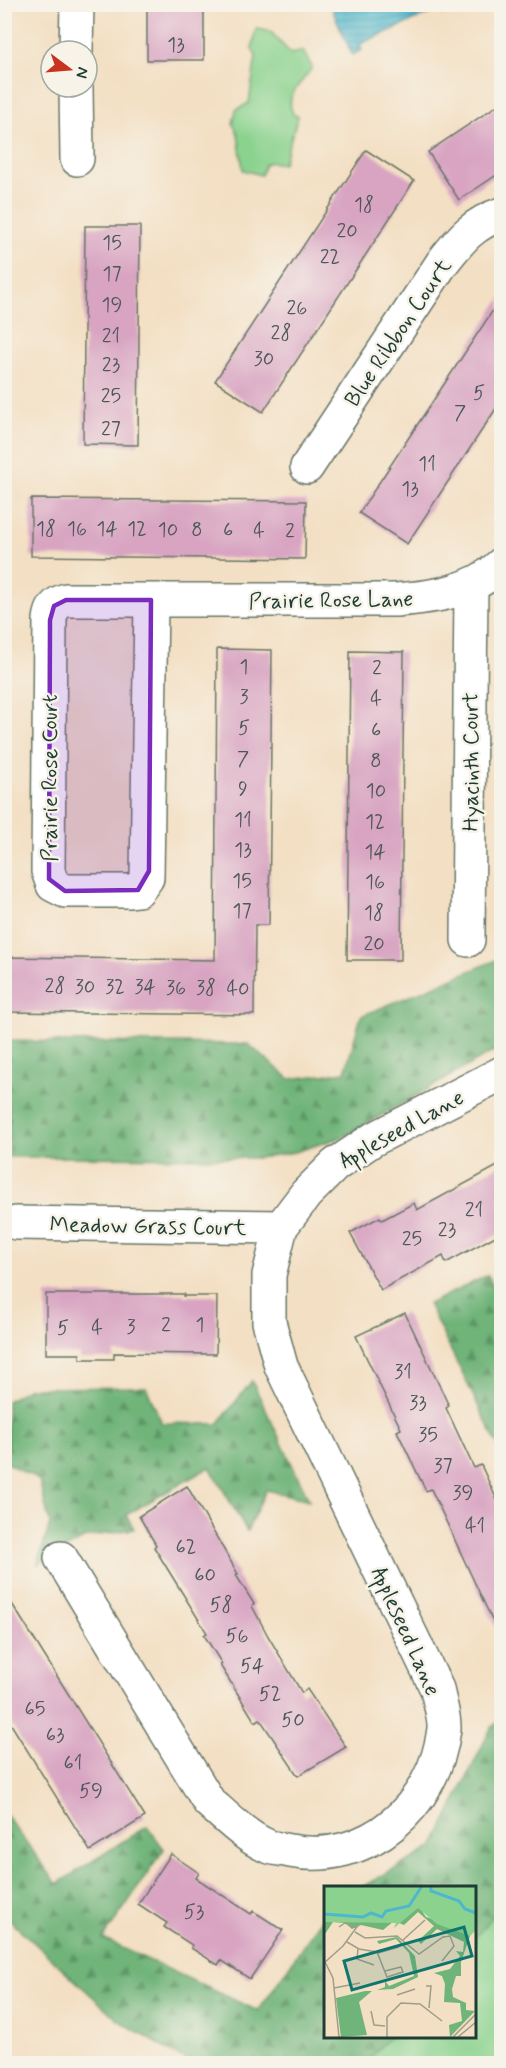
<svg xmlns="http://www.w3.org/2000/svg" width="506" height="2068" font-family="Mynerve,sans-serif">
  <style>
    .forest { fill: url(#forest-firs); stroke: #477856; stroke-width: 1.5 }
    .park { fill: #8ad28e; stroke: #548861; stroke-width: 1.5 }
    .water { fill: url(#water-rules); stroke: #377a80; stroke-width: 1.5 }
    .building { fill: #d8a4c2 }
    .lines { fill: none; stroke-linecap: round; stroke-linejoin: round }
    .minor-casing { stroke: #697666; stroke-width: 36 }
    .minor { stroke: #fff; stroke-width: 33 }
    .marked { fill: #7b2cbf; fill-opacity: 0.2; stroke: #7b2cbf; stroke-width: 4.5; stroke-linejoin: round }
    .labels { text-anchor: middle; stroke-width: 5; stroke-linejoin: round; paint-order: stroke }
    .number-label { font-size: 20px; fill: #4d5758 }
    .street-label { font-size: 22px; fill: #1f3d34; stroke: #f7f3e8 }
    .inset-river { fill: none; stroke: #4fb7cd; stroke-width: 3 }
    .inset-road { fill: none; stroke: #9e9e8a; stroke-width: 1.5 }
    .view { fill: #0f766e; fill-opacity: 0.15; stroke: #0f766e; stroke-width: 3 }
    .inset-edge { fill: none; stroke: #1f3d34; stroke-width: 3 }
  </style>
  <defs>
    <pattern id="forest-firs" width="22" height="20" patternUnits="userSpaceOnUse" patternTransform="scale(1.5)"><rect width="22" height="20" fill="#6fb479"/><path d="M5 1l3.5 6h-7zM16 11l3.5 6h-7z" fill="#5b9464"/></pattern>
    <pattern id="water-rules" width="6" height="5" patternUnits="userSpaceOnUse" patternTransform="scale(1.5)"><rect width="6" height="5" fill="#4fb7cd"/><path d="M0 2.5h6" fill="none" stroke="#4196a7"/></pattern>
  </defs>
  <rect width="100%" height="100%" fill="#f7f3e8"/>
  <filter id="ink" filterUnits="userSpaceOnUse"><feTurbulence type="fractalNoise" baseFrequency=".0167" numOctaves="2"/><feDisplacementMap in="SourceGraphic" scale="12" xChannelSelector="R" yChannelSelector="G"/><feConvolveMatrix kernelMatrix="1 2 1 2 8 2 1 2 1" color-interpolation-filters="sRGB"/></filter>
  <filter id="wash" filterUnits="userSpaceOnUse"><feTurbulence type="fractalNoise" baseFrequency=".008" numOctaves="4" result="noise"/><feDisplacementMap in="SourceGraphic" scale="24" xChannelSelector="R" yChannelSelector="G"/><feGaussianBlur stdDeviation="1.35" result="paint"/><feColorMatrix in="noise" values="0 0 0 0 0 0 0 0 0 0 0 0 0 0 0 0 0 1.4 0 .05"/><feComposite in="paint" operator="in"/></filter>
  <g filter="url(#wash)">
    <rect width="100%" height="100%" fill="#f3dfc3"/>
    <path class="forest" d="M501 958V1047L345 1136 295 1152 259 1158 9 1157V1106H4L5 1041 248 1044 290 1079 345 1072 361 1016Z
      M488 1275 501 1303V1452L428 1304Z
      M252 1381 309 1500 266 1490 247 1531 210 1467 126 1515 134 1529 87 1537 38 1564 50 1523 39 1480 7 1463V1401L29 1388 146 1387 162 1423 218 1424Z
      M501 1719V2063H190L118 2020 5 1916 4 1812 57 1884 147 1826 164 1849 103 1939 258 2011 326 1913V2036H474V1888H360L433 1847 491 1728Z"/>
    <path class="park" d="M256 29 270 31 291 54 303 51 312 67C304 83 283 93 293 114L298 116 283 164 271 162 265 164 261 175 243 170 238 134 233 124 236 110 249 103 256 56 252 49Z
      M501 1906V2063H366L389 2037 474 2036 475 1938Z"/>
    <path class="water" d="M333 4H450L452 10 443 14 440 9 360 44 362 50 352 55 332 9Z"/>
    <g id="blocks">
      <path class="building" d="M147 4H204V60H147Z
        M501 103V172L459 200 428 152Z
        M366 150 414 181 263 412 215 381Z
        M85 226H140L138 445 83 444Z
        M501 298V401L407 544 359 513Z
        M31 499 306 501 305 559 31 556Z
        M217 649 272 650 269 925H255L254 1015 4 1012V957L215 960Z
        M350 651 404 652 401 960H347Z
        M501 1164V1233L446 1263 443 1256 381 1290 350 1233 380 1217 382 1220 414 1203 417 1210Z
        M46 1294H184L183 1296H217L216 1354 114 1353V1359H80V1354H46Z
        M405 1313 449 1406 446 1408 474 1468 481 1465 501 1509V1639L431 1489 426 1491 397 1431 401 1429 356 1336Z
        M187 1486 238 1574 236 1575 254 1604 252 1606 268 1636 302 1693 307 1689 346 1747 298 1776 260 1719 255 1722 220 1665 222 1664 204 1635 207 1633 154 1547 156 1545 139 1516Z
        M4 1591 145 1817 90 1851 4 1713Z
        M171 1854 199 1873 196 1878 251 1914 253 1911 283 1930 250 1979 221 1960 218 1965 191 1948 192 1945 164 1927 167 1923 138 1904Z"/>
    </g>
  </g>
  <g filter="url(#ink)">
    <use href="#blocks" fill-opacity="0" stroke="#697666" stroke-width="1.5"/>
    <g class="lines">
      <defs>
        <path id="minor" d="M76 51 77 4
          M76 87 77 159
          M307 467 442 263C460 240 473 223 502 214
          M151 600 147 878 138 890 130 891H65L53 885 48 871 50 620C51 610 55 603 66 600H396C433 597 474 592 502 564
          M468 940 471 585
          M16 1223 281 1227
          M61 1558 209 1802C226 1817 246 1837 267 1846 274 1849 283 1849 290 1851 367 1866 435 1806 444 1729 445 1717 439 1701 437 1689L281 1366 269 1322V1275L281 1227 306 1194 335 1165 372 1140 502 1073"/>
      </defs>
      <use href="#minor" class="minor-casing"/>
      <use href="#minor" class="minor"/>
    </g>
  </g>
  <path class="marked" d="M66 600H151L149 871 138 890 65 891 49 879 50 620 54 606Z"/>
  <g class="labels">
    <g class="number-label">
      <text x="176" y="51">13</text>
      <text x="364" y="211">18</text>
      <text x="347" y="237">20</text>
      <text x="112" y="249">15</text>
      <text x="330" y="263">22</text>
      <text x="112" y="280">17</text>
      <text x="112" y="311">19</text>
      <text x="297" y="314">26</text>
      <text x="281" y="339">28</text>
      <text x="111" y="342">21</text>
      <text x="264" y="365">30</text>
      <text x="111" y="371">23</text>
      <text x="479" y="399">5</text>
      <text x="111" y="402">25</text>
      <text x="460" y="419">7</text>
      <text x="111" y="435">27</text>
      <text x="427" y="470">11</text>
      <text x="410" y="495">13</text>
      <text x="46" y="535">18</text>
      <text x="77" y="535">16</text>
      <text x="107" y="535">14</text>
      <text x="137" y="535">12</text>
      <text x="168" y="536">10</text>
      <text x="197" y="536">8</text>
      <text x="228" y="536">6</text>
      <text x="259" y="537">4</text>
      <text x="290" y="537">2</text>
      <text x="244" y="673">1</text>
      <text x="377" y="674">2</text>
      <text x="244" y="703">3</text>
      <text x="376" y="705">4</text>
      <text x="244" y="734">5</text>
      <text x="376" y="736">6</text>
      <text x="243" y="765">7</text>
      <text x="376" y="767">8</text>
      <text x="243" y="795">9</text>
      <text x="376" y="797">10</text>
      <text x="243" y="826">11</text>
      <text x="375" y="828">12</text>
      <text x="243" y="856">13</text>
      <text x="375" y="858">14</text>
      <text x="242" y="887">15</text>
      <text x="375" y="888">16</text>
      <text x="242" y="917">17</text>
      <text x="374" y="919">18</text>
      <text x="374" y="950">20</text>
      <text x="55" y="992">28</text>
      <text x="85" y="993">30</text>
      <text x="115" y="993">32</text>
      <text x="145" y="993">34</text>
      <text x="176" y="994">36</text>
      <text x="206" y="994">38</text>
      <text x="238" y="995">40</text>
      <text x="474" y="1216">21</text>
      <text x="447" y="1236">23</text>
      <text x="412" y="1245">25</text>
      <text x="166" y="1331">2</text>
      <text x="200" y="1331">1</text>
      <text x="131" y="1333">3</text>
      <text x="63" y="1334">5</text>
      <text x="97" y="1334">4</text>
      <text x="403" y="1378">31</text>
      <text x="418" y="1409">33</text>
      <text x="428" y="1441">35</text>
      <text x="443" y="1472">37</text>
      <text x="463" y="1499">39</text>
      <text x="475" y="1532">41</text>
      <text x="186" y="1553">62</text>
      <text x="205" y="1581">60</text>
      <text x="221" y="1611">58</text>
      <text x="237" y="1642">56</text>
      <text x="252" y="1672">54</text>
      <text x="270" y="1700">52</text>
      <text x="35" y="1715">65</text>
      <text x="293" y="1726">50</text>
      <text x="55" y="1741">63</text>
      <text x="73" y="1769">61</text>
      <text x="91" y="1797">59</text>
      <text x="194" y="1918">53</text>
    </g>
    <g class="street-label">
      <text transform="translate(397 332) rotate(-56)" y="8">Blue Ribbon Court</text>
      <text transform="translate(331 599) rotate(-1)" y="8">Prairie Rose Lane</text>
      <text transform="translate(470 762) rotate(-90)" y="8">Hyacinth Court</text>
      <text transform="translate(49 778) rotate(-90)" y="8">Prairie Rose Court</text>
      <text transform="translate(401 1128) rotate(-29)" y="8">Appleseed Lane</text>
      <text transform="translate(148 1225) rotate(1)" y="8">Meadow Grass Court</text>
      <text transform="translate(407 1631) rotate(66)" y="8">Appleseed Lane</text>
    </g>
  </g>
  <g transform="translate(324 1886)">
    <rect width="152" height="152" fill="#f3dfc3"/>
    <path d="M0 0 96 22 102 31 148 44 137 76V90H132L128 103 129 111 142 117V124L151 125 126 151 125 139 138 135 136 117 120 116 121 98 118 90 110 87 126 83 136 70 132 65 139 66 140 56 113 43 97 58 94 55 110 40 94 26 80 39 70 35 59 44 37 39 28 43 21 37 9 36 1 48ZM73 51 91 70 94 91 69 103 53 104 61 101V95L65 100 90 90 85 67 72 53 55 58 53 55ZM41 105H48L35 116 43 149 17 151 12 112Z" fill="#6fb479"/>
    <path d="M0 0H151V45L146 50 113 38 94 22 70 42 72 37 1 36Z" fill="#8ad28e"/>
    <path class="inset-river" d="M107 0V5L135 15 141 23 152 27M0 28 39 31 47 27 58 31 62 25 85 20 98 0"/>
    <path class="inset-road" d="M15 41 21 37 33 42M31 46 41 52 73 50 95 68 119 51 126 50 130 60 118 75M79 54 101 34M23 56 35 63 53 66 63 91 79 86 77 81 61 85M34 63 33 73 50 79M54 67 75 61M1 76 9 92 15 151M0 77 19 60 35 38M102 100H107L105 122M10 102 36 97M73 109 91 103M47 125 50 139 61 140M63 151V131L77 117 96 118 118 135M129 151 152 128M134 151 152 136"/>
    <path class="view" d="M140 41 148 70 28 104 20 75Z"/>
    <rect width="152" height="152" class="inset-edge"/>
  </g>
  <rect width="506" height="2068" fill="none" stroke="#f7f3e8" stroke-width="24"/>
  <g transform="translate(69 69) rotate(106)"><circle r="28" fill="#f7f3e8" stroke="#a1aaa0" stroke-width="1.5"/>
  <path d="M0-4.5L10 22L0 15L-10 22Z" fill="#c8321e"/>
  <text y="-9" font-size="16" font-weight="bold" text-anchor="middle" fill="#1f3d34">N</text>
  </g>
</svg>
